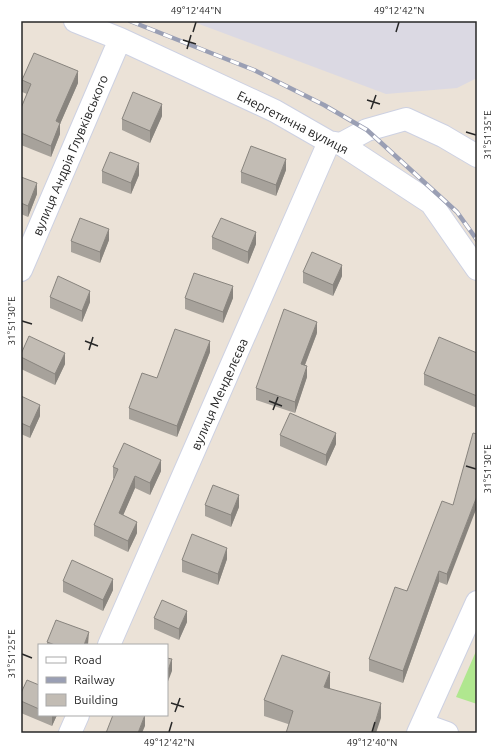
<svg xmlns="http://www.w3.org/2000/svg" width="498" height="754" font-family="Ubuntu,sans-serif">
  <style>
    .industrial { fill: #dbd9e3 }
    .green { fill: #b0e78f }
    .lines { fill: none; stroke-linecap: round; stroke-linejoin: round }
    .minor-casing { stroke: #cdd1e2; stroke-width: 24 }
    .minor { stroke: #fff; stroke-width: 22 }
    .rail-casing { stroke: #9a9fb4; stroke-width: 4.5 }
    .rail { stroke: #fff; stroke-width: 3; stroke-dasharray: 9; stroke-linecap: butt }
    .wall { fill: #a7a29b }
    .shaded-wall { fill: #88847e }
    .building { fill: #c2bcb4; stroke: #88847e }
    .ticks { fill: none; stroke: #272727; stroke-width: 1.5 }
    .labels { text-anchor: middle; stroke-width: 4; stroke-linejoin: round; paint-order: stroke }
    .street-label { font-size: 13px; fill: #272727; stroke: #fff }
    .neatline { fill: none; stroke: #272727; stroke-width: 1.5 }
    .ticks-label { font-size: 10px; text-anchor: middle; fill: #272727 }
  </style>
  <rect width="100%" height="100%" fill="#ebe2d7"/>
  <path class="industrial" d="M191 21H477V78L457 88 386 94Z"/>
  <path class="green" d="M477 649V704L456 697Z"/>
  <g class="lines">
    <defs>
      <path id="minor" d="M75 21 120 39 275 111 329 142 341 144 431 203 477 269
        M341 144 367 130 406 119 443 136 477 156
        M21 270 120 39
        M109 645 329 142
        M422 724 447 733
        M70 733 78 715
        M418 733 477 602"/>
    </defs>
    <use href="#minor" class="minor-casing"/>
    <use href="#minor" class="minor"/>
    <defs>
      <path id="rail" d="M130 21 254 70 324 105 367 130 457 212 477 240"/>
    </defs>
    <use href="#rail" class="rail-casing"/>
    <use href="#rail" class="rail"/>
  </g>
  <path class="wall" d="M22 80 78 83 60 124V134L51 157 21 145V108L27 94 22 92Z
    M162 116 150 143 122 130V119Z
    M286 170 276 196 241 183V172Z
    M102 171 139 175 131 194 102 183Z
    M21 177 37 194 28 217 21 214Z
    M212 237 256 244 248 264 212 249Z
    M109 240 100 263 71 252V241Z
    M303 272 342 276 333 296 303 283Z
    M50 297 90 302 82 322 50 308Z
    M185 298H233L223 323 185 309Z
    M317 333 305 365 307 377 295 413 256 400V388Z
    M210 352 177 437 129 419V408Z
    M477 353V408L424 385V374Z
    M21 354 65 364 55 385 21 369Z
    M21 396 40 416 30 438 21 434Z
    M280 435 336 444 326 466 280 446Z
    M113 467 161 471 150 495 135 488 123 515 137 533 128 552 94 536V525L114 478H113Z
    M205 505 239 507 231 527 205 516Z
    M453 505 447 585 439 582 403 683 369 671V659Z
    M227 559 218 585 182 572V560Z
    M63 581 113 590 103 611 63 592Z
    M154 618 187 622 179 640 154 629Z
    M47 642 89 644 88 645H47Z
    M39 685V715H57L52 726 21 713V693Z
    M329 688 381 718 288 724 264 716V700L330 688Z"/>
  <path class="shaded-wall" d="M78 71V83L60 124V134L51 157V146L56 121Z
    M162 104V116L150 143V131Z
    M286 159V170L276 196V185Z
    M139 163V175L131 194V183Z
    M37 183V194L28 217V206Z
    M109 229V240L100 263V252Z
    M256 232V244L248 264V252Z
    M342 265V276L333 296V285Z
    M233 286V298L223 323V312Z
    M90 291V302L82 322V311Z
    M317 322V333L301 375V364Z
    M210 341V352L177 437V426Z
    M65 353V364L55 385V374Z
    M307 366V377L295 413V402Z
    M40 405V416L30 438V427Z
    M336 433V444L326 466V455Z
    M161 460V471L150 495V483Z
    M135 476V488L119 525V513Z
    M239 495V507L231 527V515Z
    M477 496V507L447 585V574Z
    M137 522V533L128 552V541Z
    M227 548V559L218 585V574Z
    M439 571V582L403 683V671Z
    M113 579V590L103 611V600Z
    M187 611V622L179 640V629Z
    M89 632 88 645H84Z
    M172 659V671L167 684V673Z
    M330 672V688L324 702V687Z
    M381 703V718L376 733H372Z
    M52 715H57L52 726Z
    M145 715V726L142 733H138Z"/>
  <path class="building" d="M34 53 78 71 56 121 60 123 51 146 21 133V108L31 84 22 80Z
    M133 92 162 104 150 131 122 119Z
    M251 146 286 159 276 185 241 172Z
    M110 152 139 163 131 183 102 171Z
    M21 177 37 183 28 206 21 203Z
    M80 218 109 229 100 252 71 241Z
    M221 218 256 232 248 252 212 237Z
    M312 252 342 265 333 285 303 272Z
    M194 273 233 286 223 312 185 298Z
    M58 276 90 291 82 311 50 297Z
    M284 309 317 322 301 364 307 366 295 402 256 388Z
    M175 329 210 341 177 426 129 408 142 373 157 378Z
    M29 336 65 353 55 374 21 357V354Z
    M439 337 477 353V396L424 374Z
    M21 396 40 405 30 427 21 423Z
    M290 413 336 433 326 455 280 435Z
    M473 433 477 434V496L447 574 439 571 403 671 369 659 395 587 407 591 442 501 453 505Z
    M124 443 161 460 150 483 135 476 119 513 137 522 128 541 94 525 118 469 113 467Z
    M213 485 239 495 231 515 205 505Z
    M192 534 227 548 218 574 182 560Z
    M72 560 113 579 103 600 63 581Z
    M162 600 187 611 179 629 154 618Z
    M56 620 89 632 84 645H55L47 642Z
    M282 655 330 672 324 687 381 703 372 733H286L293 711 264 700Z
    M167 658 172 659 167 673Z
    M27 680 39 685V709L21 701V693Z
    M113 715H145L138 733H106Z"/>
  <path class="ticks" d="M193 32 196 22M396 32 399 22M183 40 196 44M187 49 191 35M367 100 380 104M371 109 376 95M466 132 476 135M22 321 32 324M85 341 98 346M89 350 93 337M269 401 282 406M273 410 278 397M466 466 476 469M22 654 32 658M171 703 184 707M175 712 180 698M169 732 172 722M372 732 375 722"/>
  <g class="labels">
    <g class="street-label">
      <text transform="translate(293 122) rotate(27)" y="5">Енергетична вулиця</text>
      <text transform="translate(70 155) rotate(-67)" y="5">вулиця Андрія Глувківського</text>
      <text transform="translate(219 394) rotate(-66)" y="5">вулиця Менделєєва</text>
    </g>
  </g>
  <rect width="498" height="754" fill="none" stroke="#ffffff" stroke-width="44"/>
  <rect x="38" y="644" width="130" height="72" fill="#ffffff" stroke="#a9a9a9"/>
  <rect x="46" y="657" width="20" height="6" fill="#ffffff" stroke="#a9a9a9"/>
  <text x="74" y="664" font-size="12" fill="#272727">Road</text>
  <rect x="46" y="677" width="20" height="6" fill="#9a9fb4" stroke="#a9a9a9"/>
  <text x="74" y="684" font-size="12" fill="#272727">Railway</text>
  <rect x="46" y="694" width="20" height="12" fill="#c2bcb4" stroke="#a9a9a9"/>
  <text x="74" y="704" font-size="12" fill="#272727">Building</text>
  <rect x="22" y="22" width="454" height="710" class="neatline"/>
  <g class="ticks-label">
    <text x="196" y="14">49°12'44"N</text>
    <text x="399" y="14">49°12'42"N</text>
    <text transform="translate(487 135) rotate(-90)" y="4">31°51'35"E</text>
    <text transform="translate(11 321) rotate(-90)" y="4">31°51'30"E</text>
    <text transform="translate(487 469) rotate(-90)" y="4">31°51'30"E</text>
    <text transform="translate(11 654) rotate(-90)" y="4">31°51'25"E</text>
    <text x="169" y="746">49°12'42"N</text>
    <text x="372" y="746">49°12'40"N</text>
  </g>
</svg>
